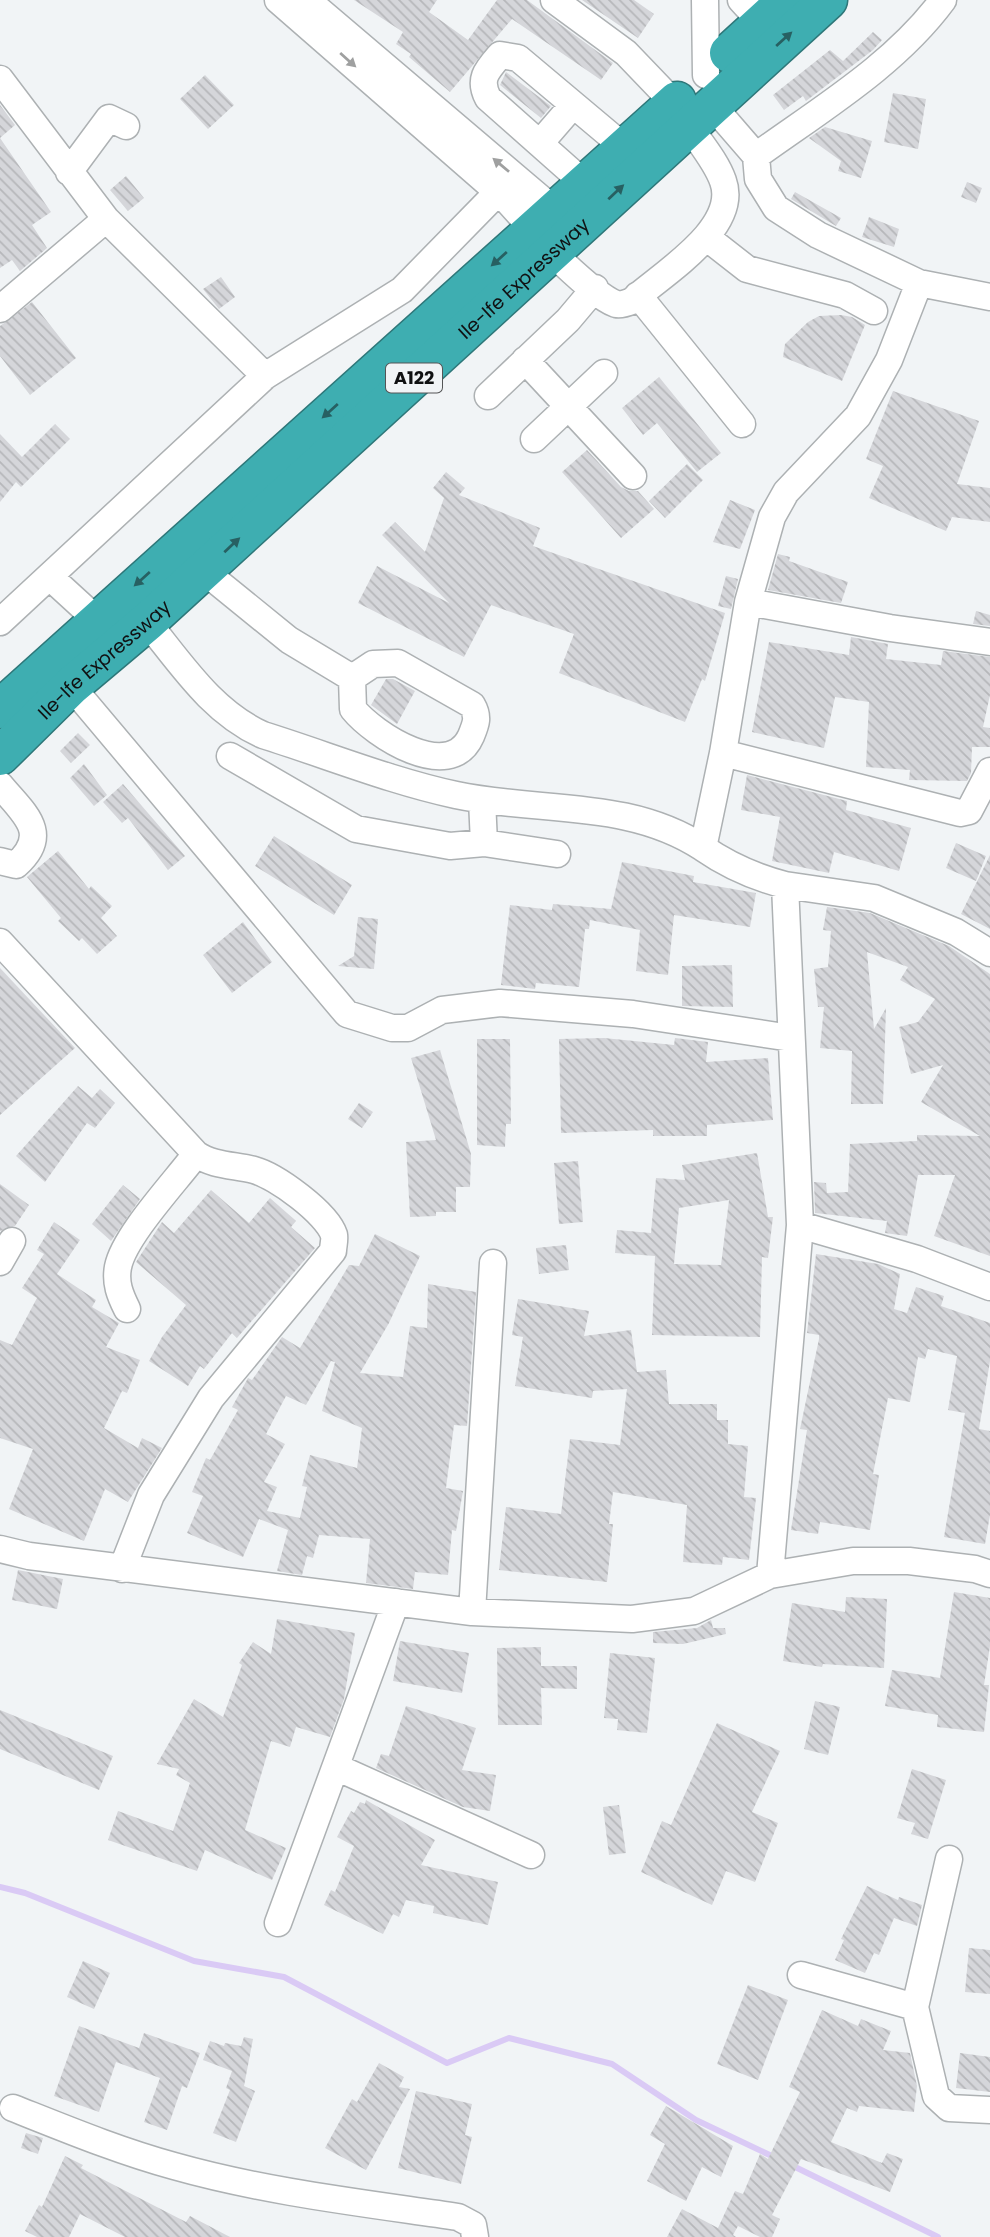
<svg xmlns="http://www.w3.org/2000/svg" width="990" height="2237" font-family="Poppins,sans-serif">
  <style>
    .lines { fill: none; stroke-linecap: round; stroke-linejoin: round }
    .stream { stroke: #dacaf5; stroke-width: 6 }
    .building { fill: url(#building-back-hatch); fill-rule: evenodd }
    .minor-casing { stroke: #adb1b3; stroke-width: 29 }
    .highway-casing { stroke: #2e7779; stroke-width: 41 }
    .minor { stroke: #fff; stroke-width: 26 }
    .highway { stroke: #3eaeb1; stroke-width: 38 }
    .oneway { fill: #276062 }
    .oneway2 { fill: #9fa0a0 }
    .labels { text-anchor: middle; stroke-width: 5; stroke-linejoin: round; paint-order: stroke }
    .shield { fill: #f1f4f6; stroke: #545556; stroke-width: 2 }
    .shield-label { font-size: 18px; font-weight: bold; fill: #101112 }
    .street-label { font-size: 19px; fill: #101112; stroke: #f1f4f6 }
  </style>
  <defs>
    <pattern id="building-back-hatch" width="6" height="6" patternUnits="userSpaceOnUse" patternTransform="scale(1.75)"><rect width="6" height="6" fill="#d5d6da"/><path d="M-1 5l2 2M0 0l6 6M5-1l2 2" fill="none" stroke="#b6b7ba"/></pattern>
  </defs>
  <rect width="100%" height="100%" fill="#f1f4f6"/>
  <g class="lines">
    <path class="stream" d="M0 1887 25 1893 194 1961 284 1977 447 2063 509 2038 612 2064 696 2120 776 2158
      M789 2164 938 2237"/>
  </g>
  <path class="building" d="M354 0H437L429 12 468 40 497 0H527L613 63 601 80 512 19 450 92 409 57 411 54 396 44 403 32Z
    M582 0H634L654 14 638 38Z
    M873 32 882 40 873 50 806 101 803 96 784 110 773 95 830 50 843 61Z
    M506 72 551 106 541 118 500 85Z
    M205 75 234 105 208 129 180 99Z
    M893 93 926 99 918 149 884 142Z
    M0 105 15 125 0 138 51 212 32 225 47 248 20 271 12 260 0 268Z
    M825 127 872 141 861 178 838 171 841 161 809 138Z
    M126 176 144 198 128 211 110 190Z
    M967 182 982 188 976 203 961 197Z
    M795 192 841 218 836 226 791 199Z
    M869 217 899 229 894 247 862 237Z
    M221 277 235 297 219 309 203 289Z
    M32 302 76 358 30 395 0 356V326Z
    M841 315 852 317 865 325 842 381 783 357 785 344 808 322 819 316Z
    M659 377 721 453 697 472 657 423 643 435 622 408Z
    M893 391 979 421 957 484 990 488V522L952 517 946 531 869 498 883 466 866 459Z
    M55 424 70 439 21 487 16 482 0 502V434L22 457Z
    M587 450 621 487 629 491H638L654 509 621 538 562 472Z
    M687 464 703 480 665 518 649 501Z
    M446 472 465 488 459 495 540 528 533 546 725 613 705 681 702 679 685 722 559 673 574 634 491 605 464 657 358 603 377 566 449 603 382 535 395 522 425 552 444 498 433 488Z
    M730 500 755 510 740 549 713 542Z
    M778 554 790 557 789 561 848 582 841 603 768 590Z
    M726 576 738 579 731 609 718 606Z
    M976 611 990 615V626L973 624Z
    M851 637 888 644 886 659 941 665 943 651 990 657V695L983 727 990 728V747H972L971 773 967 781 909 780 910 770 866 767 869 702 835 697 824 748 752 732 769 642 849 655Z
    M386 679H393L415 691 397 724 371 705Z
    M78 733 90 745 71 763 60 751Z
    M84 764 107 795 94 806 70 778Z
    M747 775 847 801 846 810 911 828 899 871 834 852 829 873 772 861 780 817 741 810Z
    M123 784 185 856 168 870 128 818 122 823 103 802Z
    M274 836 352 885 334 915 255 866Z
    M956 843 986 856 976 881 946 868Z
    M58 851 89 889 91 886 112 906 101 918 117 936 97 954 82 938 79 941 58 921 61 918 27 877Z
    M990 855V929L961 914Z
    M622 862 694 876 693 882 756 893 750 927 674 915 668 975 636 971 640 930 590 920 589 929H585L579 987 536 983 535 989 501 985 510 905 552 910 553 904 611 909Z
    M827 907 870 913 949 946 990 974V1256L934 1236 955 1175H918L907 1236 885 1233 887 1221 815 1213 814 1182 826 1183 827 1193 848 1192 850 1144 917 1141V1135L980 1136 921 1102 943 1065 911 1074 899 1027 918 1022 935 999 900 980 908 967 867 952 874 1029 886 1008 883 1104H851L852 1051 820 1048 824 1007H818L814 969 828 967 831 931 823 930Z
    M358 917 378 919 374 969 338 966 354 956Z
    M243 922 272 962 232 993 203 955Z
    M732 965 733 1007 682 1006V966Z
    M0 968 75 1048 0 1115Z
    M604 1038 674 1045 675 1038 708 1042 706 1062 768 1058 773 1120 707 1125V1136H653V1130L561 1133 559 1039Z
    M477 1039H510L511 1124H506L505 1147 477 1145Z
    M440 1050 471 1154 470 1187H456V1212H436V1216L410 1217 406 1142 436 1140 411 1058Z
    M78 1086 92 1098 100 1089 115 1103 95 1128 87 1123 45 1182 16 1156Z
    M359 1103 373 1112 362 1128 348 1119Z
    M757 1153 768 1217H773L768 1258 762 1257 760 1337 652 1335 655 1256 615 1253 617 1230 651 1233 656 1178 685 1180 682 1165ZM729 1200 721 1265 674 1264 679 1208Z
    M578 1161 583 1222 559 1224 554 1163Z
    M0 1184 29 1205 15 1226 0 1231Z
    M123 1185 140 1199 111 1241 92 1224Z
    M211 1190 249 1223 270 1198 296 1221 291 1227 315 1248 237 1338 232 1333 204 1369 200 1366 188 1386 149 1361 162 1337 186 1305 136 1262 162 1222 174 1233Z
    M54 1222 80 1240 57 1274 96 1300 92 1307 119 1323 106 1347 140 1360 127 1393 122 1391 104 1428 138 1448 142 1438 162 1448 128 1502 105 1489 84 1541 9 1509 33 1449 0 1438V1340L12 1345 37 1298 22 1288 44 1254 37 1250Z
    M375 1234 420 1256 389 1323 360 1373 403 1377 410 1326 427 1328 428 1284 476 1292 467 1426 454 1425 446 1488 463 1491 456 1531 452 1530 448 1575 415 1572 413 1589 366 1583 370 1539 319 1535 313 1558 307 1556 302 1575 277 1571 288 1530 259 1519 243 1557 187 1533 203 1496 192 1492 206 1458 210 1460 238 1410 232 1407 248 1378 252 1380 282 1337 300 1348 349 1265 359 1266ZM331 1361 335 1362 322 1411 362 1428 357 1468 310 1455 302 1486 307 1487 300 1518 267 1511 277 1487 264 1482 285 1444 266 1434 286 1396 306 1405Z
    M566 1245 569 1270 539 1274 536 1248Z
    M816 1254 878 1264 900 1274 894 1309 907 1313 916 1287 944 1296 941 1306 990 1323V1361L979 1429 990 1431V1515L985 1544 944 1537 965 1413 948 1410 957 1356 928 1349 925 1359 918 1357 910 1402 888 1398 873 1474 879 1475 870 1530 820 1522 818 1534 791 1530 807 1430 800 1429 819 1339V1335L807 1333Z
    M518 1299 589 1311 584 1336 631 1330 637 1372 666 1370 669 1404H717V1420H728V1444L748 1446 744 1497 756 1498 749 1560 723 1557 722 1565 683 1562 687 1505 613 1492 609 1524H613L607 1582 499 1570 506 1507 561 1514 570 1439 620 1445 627 1389 593 1391 592 1398 515 1386 523 1337 512 1335Z
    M18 1570 63 1579 57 1609 12 1600Z
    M954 1592 990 1598V1646L984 1685H989L984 1732 937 1727 938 1715 885 1706 892 1670 940 1678Z
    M846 1597 887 1599 884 1668 823 1664 822 1667 783 1661 792 1603 845 1612Z
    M277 1619 355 1633 344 1699 330 1737 296 1727 290 1747 271 1741 245 1830 286 1848 272 1880 205 1850 197 1871 108 1840 118 1811 173 1831 190 1783 176 1775 179 1769 157 1764 194 1699 223 1717 242 1665 239 1663 253 1642 271 1654Z
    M711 1620 713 1628H725L726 1634 683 1644 653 1643V1632L697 1628Z
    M400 1641 469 1653 462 1693 393 1681Z
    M541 1647V1666H577V1689L541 1688 542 1725H498L497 1648Z
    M610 1653 655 1658 647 1733 617 1730 618 1719 604 1718Z
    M815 1701 840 1707 828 1755 804 1749Z
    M406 1706 476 1728 462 1770 496 1775 490 1811 463 1807 376 1768 381 1754 389 1756Z
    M0 1710 113 1756 99 1790 0 1749Z
    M717 1723 780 1751 752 1812 778 1823 755 1882 726 1871 712 1905 641 1872 662 1821 671 1825Z
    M912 1769 946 1780 928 1839 911 1834 915 1823 897 1818Z
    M366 1800 435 1840 421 1865 498 1882 488 1925 433 1913 434 1906 406 1900 399 1917 393 1914 383 1934 324 1905 331 1890 335 1892 354 1846 337 1837 351 1811 354 1813 360 1802 365 1804Z
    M619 1805 626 1853 609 1855 603 1807Z
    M867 1886 898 1900 899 1897 922 1905 917 1926 894 1918 879 1955 874 1953 865 1973 835 1960 844 1940 841 1939Z
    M969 1948 990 1950V1994L965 1992Z
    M83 1961 110 1973 94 2009 67 1997Z
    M748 1985 788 2000 758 2080 717 2064Z
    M822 2010 858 2026 861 2019 891 2031 883 2050 910 2053 917 2086 914 2112 859 2106 857 2112 847 2108 831 2142 882 2163 887 2153 903 2159 890 2192 801 2159 772 2215 780 2219 772 2237H760L738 2226 733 2235 736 2237H667L682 2209 718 2228 735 2191 743 2194 760 2154 768 2159 800 2092 789 2087Z
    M79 2026 139 2048 144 2033 200 2053 187 2088 182 2086 167 2130 144 2122 160 2078 116 2062 99 2112 54 2096Z
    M244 2037 253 2039 244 2086 255 2091 236 2142 213 2133 230 2090 226 2088 232 2071 203 2060 210 2041 224 2046 225 2043 241 2046Z
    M960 2053 990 2057V2092L956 2088Z
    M379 2063 404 2077 399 2087 410 2089 366 2170 325 2148 352 2099 357 2102Z
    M416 2091 472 2104 465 2135 472 2137 461 2184 398 2168Z
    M666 2106 733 2146 721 2177 702 2167 686 2201 647 2181 665 2144 650 2135Z
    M26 2133 43 2138 38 2154 21 2148Z
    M65 2156 83 2165 81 2168 186 2222 190 2216 230 2237H125L80 2214 69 2237H37L25 2231 39 2205 42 2207Z"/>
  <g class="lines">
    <defs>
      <path id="minor" d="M278 0 505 198 533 229
        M307 0 553 209
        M554 0 626 53 674 103
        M705 0 706 75
        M741 0 762 23
        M0 79 106 219 265 376
        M711 104 756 156 758 179 776 208 818 235 919 283 990 297
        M541 142 573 105
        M756 156C821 109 895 65 943 0
        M69 172 109 118 126 126
        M584 183 488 98C478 79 487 70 500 55L518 58 624 147
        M706 237 747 269 845 295 874 311
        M551 252C567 266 597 297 616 304 621 305 627 303 632 301 662 274 740 228 723 181 716 161 700 143 688 125
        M638 295 742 424
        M0 309 106 219
        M525 360 633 476
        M488 396 568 320 595 288
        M534 439 604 373
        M204 571 289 640 352 678
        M50 577 97 620
        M748 602 890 628 990 642
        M0 622 265 376 402 290 497 193
        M147 622C182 665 212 712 263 735 327 755 391 781 456 795 540 813 629 799 703 848
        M398 663 472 705C479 717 476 724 471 736 450 784 374 735 353 709L352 678 373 664Z
        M71 686 347 1014 392 1028H408L442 1010 500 1003 633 1014 791 1038
        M723 753 960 813 969 811 990 771
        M230 756 356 829 450 846 484 843 482 800
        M0 785C23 813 52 833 16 865L0 861
        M484 843 557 854
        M785 885 874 898 956 932 990 953
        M0 942 196 1154C213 1166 236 1165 254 1170 276 1176 327 1213 334 1235 335 1240 333 1246 333 1251L211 1398 151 1495 122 1569
        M800 1225 917 1259 990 1287
        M0 1262 12 1241
        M127 1309C120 1295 115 1283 118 1267 124 1236 176 1181 196 1154
        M0 1549 29 1556 472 1612 632 1619 694 1611 770 1575 853 1561H909L975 1569 990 1574
        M770 1575 800 1225 785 885C754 877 729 866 703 848L723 753 748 602 772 517 786 492 858 416 889 360 919 283
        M472 1612 493 1263
        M336 1767 531 1855
        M278 1923 396 1602
        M801 1975 915 2007 936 2096 949 2108 990 2110
        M915 2007 949 1859
        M13 2108C66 2129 119 2151 174 2166 266 2192 363 2203 458 2217L473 2225 475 2237"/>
      <g id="highway">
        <path d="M729 53 787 0"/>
        <path d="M0 709 677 101"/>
        <path id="s1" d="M0 756 71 686 147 622 828 0"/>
      </g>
    </defs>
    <use href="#minor" class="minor-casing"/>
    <use href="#highway" class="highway-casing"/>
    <use href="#minor" class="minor"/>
    <use href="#highway" class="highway"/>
  </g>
  <defs><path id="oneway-solid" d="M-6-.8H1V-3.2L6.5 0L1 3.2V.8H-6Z" transform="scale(1.75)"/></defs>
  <g class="oneway">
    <use href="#oneway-solid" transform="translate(784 39) rotate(-42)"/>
    <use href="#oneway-solid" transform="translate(616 192) rotate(-43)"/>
    <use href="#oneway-solid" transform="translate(499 259) rotate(138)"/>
    <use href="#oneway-solid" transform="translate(330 411) rotate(138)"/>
    <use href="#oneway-solid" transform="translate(232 545) rotate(-43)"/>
    <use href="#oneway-solid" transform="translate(142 579) rotate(138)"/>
  </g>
  <g class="oneway2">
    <use href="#oneway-solid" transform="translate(348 60) rotate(42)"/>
    <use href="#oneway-solid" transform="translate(501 165) rotate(-140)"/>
  </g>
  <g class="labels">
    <rect class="shield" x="386" y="363.5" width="56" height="29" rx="5"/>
    <g class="shield-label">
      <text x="414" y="384">A122</text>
    </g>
    <g class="street-label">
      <text dy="7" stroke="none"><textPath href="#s1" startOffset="709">Ile-Ife Expressway</textPath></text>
      <text dy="7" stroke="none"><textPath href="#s1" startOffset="142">Ile-Ife Expressway</textPath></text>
    </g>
  </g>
</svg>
